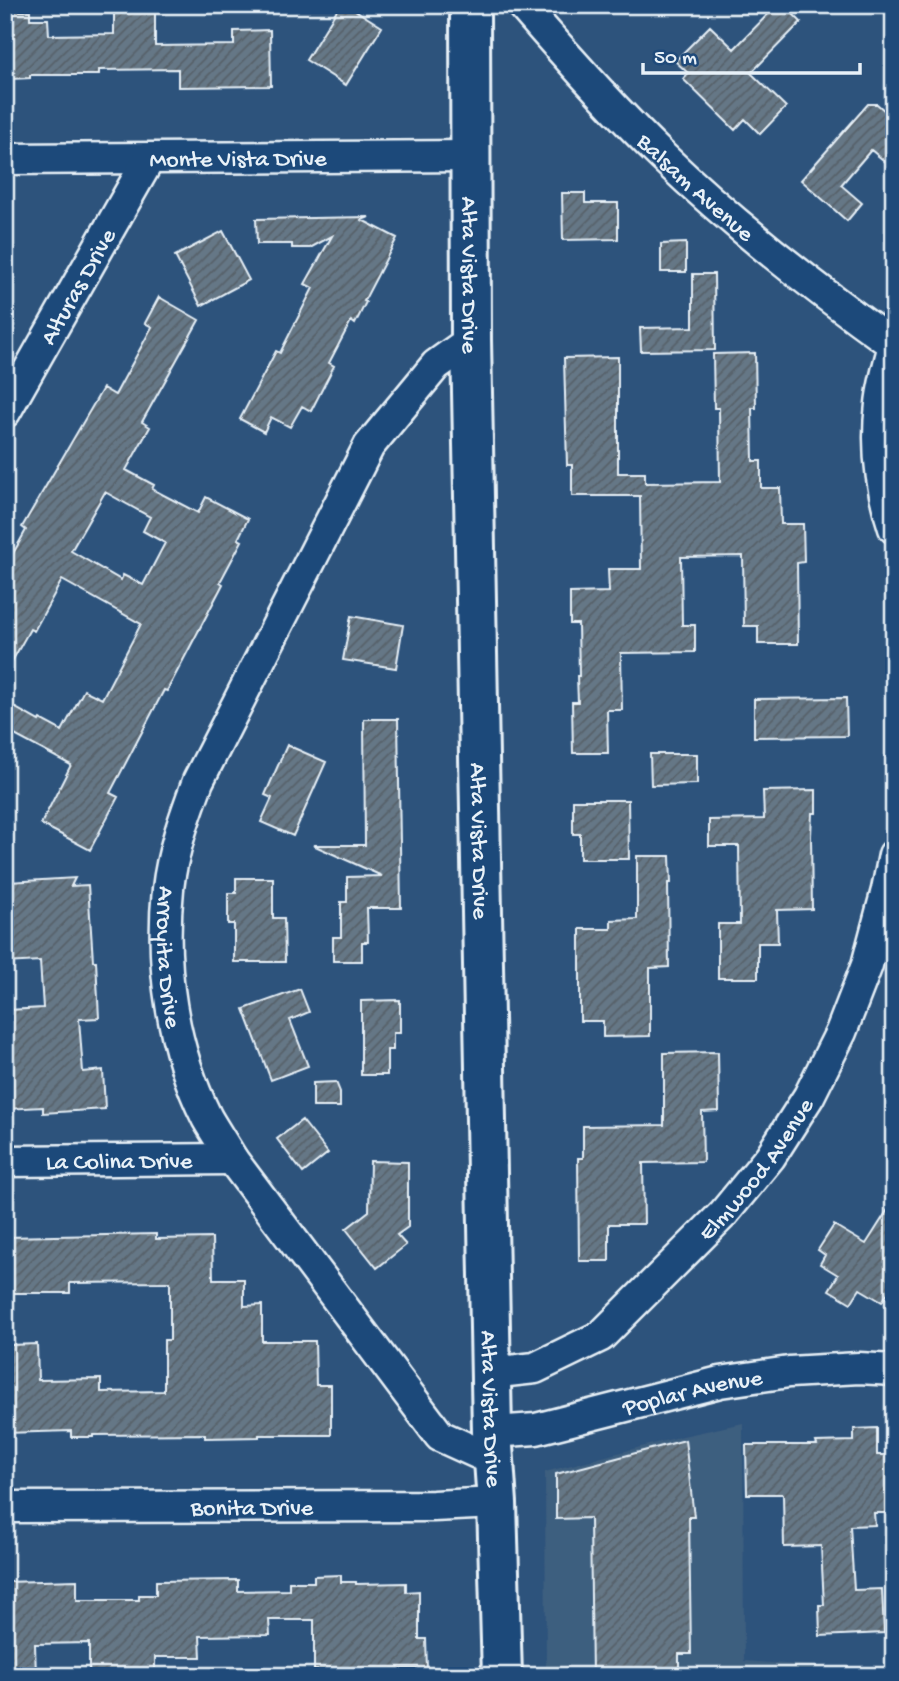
<svg xmlns="http://www.w3.org/2000/svg" width="899" height="1681" font-family="'Gochi Hand',sans-serif">
  <style>
    .built { fill: #3e5e7f }
    .building { fill: url(#building-hatch); stroke: #e8f1f8; stroke-width: 2; fill-rule: evenodd }
    .lines { fill: none; stroke-linecap: round; stroke-linejoin: round }
    .street-casing { stroke: #e8f1f8; stroke-width: 35 }
    .secondary-casing { stroke: #e8f1f8; stroke-width: 44 }
    .street { stroke: #1f4a7a; stroke-width: 30 }
    .secondary { stroke: #1f4a7a; stroke-width: 38 }
    .labels { text-anchor: middle; stroke-width: 6; stroke-linejoin: round; paint-order: stroke }
    .street-label { font-size: 24px; fill: #e8f1f8; stroke: #1f4a7a }
  </style>
  <defs>
    <pattern id="building-hatch" width="6" height="6" patternUnits="userSpaceOnUse" patternTransform="scale(1.75)"><rect width="6" height="6" fill="#657786"/><path d="M-1 1l2-2M0 6l6-6M5 7l2-2" fill="none" stroke="#566068"/></pattern>
  </defs>
  <rect width="100%" height="100%" fill="#2d537c"/>
  <filter id="ink" filterUnits="userSpaceOnUse"><feTurbulence type="fractalNoise" baseFrequency=".0143" numOctaves="2"/><feDisplacementMap in="SourceGraphic" scale="14" xChannelSelector="R" yChannelSelector="G"/><feConvolveMatrix kernelMatrix="1 2 1 2 8 2 1 2 1" color-interpolation-filters="sRGB"/></filter>
  <g filter="url(#ink)">
    <path class="built" d="M743 1423 744 1661 814 1666 815 1676H546L545 1472 683 1436Z"/>
    <path class="building" d="M114 5H155V46L234 45V31L270 30 271 86 178 87V69L99 70V75H30V78L10 79V75H5V42L9 39 8 11H30V19H48L49 35 114 34Z
      M340 5H347L382 27 346 85 306 60Z
      M777 5H784L801 22 751 73 786 107 760 134 745 119 735 130 683 79 688 73 675 61 710 26 734 49Z
      M868 104H877L894 119V169L871 150 841 185 862 203 847 221 801 180Z
      M562 193H585V203H618V239L563 240Z
      M369 217 362 220 397 238 364 301 366 302 355 324 351 321 329 363 334 366 311 411 302 406 290 427 271 417 264 432 240 419 276 351 280 353 313 288 305 284 332 236 310 248H292V244H257L256 219Z
      M223 231 249 280 201 306 175 256Z
      M686 243V272H661V244Z
      M693 274H714L715 350 641 351 640 328 693 327Z
      M159 297 199 320 142 422 150 427 126 470 154 485 152 489 198 513 206 497 248 519 238 539 242 541 220 582 223 584 167 691 164 690 110 793 118 797 90 850 41 824 71 765 5 730V702L39 721 40 719 62 731 84 690 102 699 141 624 62 580 34 631 30 629 5 674V568L26 530 22 527 103 388 115 395 152 327 145 323ZM105 492 150 517 143 531 165 543 143 585 123 575 121 580 71 551Z
      M755 353 756 408H752L753 461H761V488H780L781 524H803L804 562 797 563 798 644H758V626H744L743 556 681 557 682 625H695V652L621 653 622 710H607L608 753H573L572 702H578L577 676H579L578 624H570V593L609 592 608 569H641L640 496H572V465H567L564 358 618 357V473H645V483L720 482 719 408H714L713 354Z
      M351 616 403 625 396 668 343 660Z
      M846 698 847 736 754 737V699Z
      M364 719H398L401 908H367L368 942H362V961H333V937H341V902H347V877L382 876 313 845H365Z
      M287 745 326 762 293 836 261 822 272 798 265 795Z
      M650 754H697V784L651 785Z
      M816 790V813H812L811 836 812 909 777 910 778 943H758V978H718V924H740L739 846H709V820L764 819 763 791Z
      M573 800H628L629 859H580V834H573Z
      M637 856H670L671 883H668L669 967 650 968V1036L603 1037V1021H580V929H611V920L637 919Z
      M75 878 71 886 88 885 93 961H96L99 1018 79 1019 83 1072 103 1070 105 1109 43 1113V1107L5 1109V1052L12 1051 9 1010 43 1008 40 961 5 963V939L12 938 9 882Z
      M236 878H273V918H284L285 962H234V924H228V893H236Z
      M300 989 309 1012 290 1020 308 1066 271 1080 244 1009Z
      M400 1000V1033H393V1050H387V1075H361V1001Z
      M718 1052 719 1111 702 1112 703 1162 643 1163 644 1224H609V1261H579L578 1158H583V1126L664 1125V1053Z
      M336 1082 340 1092V1107H313V1083Z
      M302 1120 328 1153 303 1173 277 1139Z
      M370 1161 408 1162V1227L397 1235 406 1245 377 1268 346 1229 369 1211Z
      M894 1200V1283L882 1302 860 1289 851 1303 829 1290 838 1275 820 1264 825 1255 818 1250 834 1225 866 1244Z
      M156 1234V1239L212 1238 213 1279H244V1306L262 1305V1341H315L316 1385H331V1435H259V1437L205 1438V1434L93 1435V1437H71V1431L5 1433V1385H10V1345L37 1344 38 1380 101 1379V1392L164 1391V1340H170V1282L70 1283V1293H5V1237Z
      M877 1428V1455H894V1513H874L875 1525 850 1526 854 1590 882 1589 884 1633 820 1636 819 1605H824L821 1546 784 1547 783 1494H747L746 1445H817L816 1442 854 1441V1429Z
      M685 1440 694 1517H689L691 1654H679V1676H592L590 1518 556 1519V1474Z
      M341 1575V1582H356V1584L406 1583V1592L419 1591V1639H426L427 1669H392V1676H368V1669L314 1670V1620H269L270 1635 200 1636 201 1657H155V1676H89V1643L35 1644 36 1676H8L7 1625H5V1582L77 1580V1600H139V1595H156V1581L238 1580V1591L289 1590V1582H314V1576Z"/>
    <g class="lines">
      <defs>
        <g id="street">
          <path id="s1" d="M522 5C567 57 613 109 663 157 735 226 813 287 894 345"/>
          <path id="s2" d="M5 159 471 156"/>
          <path id="s3" d="M471 340 436 365 369 446 198 781C185 816 172 852 168 889 160 966 172 1048 207 1118 215 1132 224 1145 232 1159L440 1436 495 1461"/>
          <path d="M894 345C889 364 883 384 881 404 876 446 881 489 894 528"/>
          <path id="s4" d="M5 412 149 159"/>
          <path id="s5" d="M5 1161 232 1159"/>
          <path id="s6" d="M491 1373 535 1368 601 1336 724 1213 770 1157 809 1096 841 1032 867 965 887 890 894 855"/>
          <path id="s7" d="M492 1432 536 1429 720 1382 789 1372 859 1368 894 1370"/>
          <path id="s8" d="M5 1507 433 1506 497 1503"/>
        </g>
        <g id="secondary">
          <path id="s9" d="M470 5 471 340 492 1432 497 1503 502 1676"/>
        </g>
      </defs>
      <use href="#street" class="street-casing"/>
      <use href="#secondary" class="secondary-casing"/>
      <use href="#street" class="street"/>
      <use href="#secondary" class="secondary"/>
    </g>
  </g>
  <g class="labels">
    <g class="street-label">
      <text dy="8" stroke="none"><textPath href="#s2" startOffset="233">Monte Vista Drive</textPath></text>
      <text dy="8" stroke="none"><textPath href="#s1" startOffset="252">Balsam Avenue</textPath></text>
      <text dy="8" stroke="none"><textPath href="#s9" startOffset="270">Alta Vista Drive</textPath></text>
      <text dy="8" stroke="none"><textPath href="#s4" startOffset="145">Alturas Drive</textPath></text>
      <text dy="8" stroke="none"><textPath href="#s9" startOffset="836">Alta Vista Drive</textPath></text>
      <text dy="8" stroke="none"><textPath href="#s3" startOffset="705">Arroyita Drive</textPath></text>
      <text dy="8" stroke="none"><textPath href="#s5" startOffset="114">La Colina Drive</textPath></text>
      <text dy="8" stroke="none"><textPath href="#s6" startOffset="346">Elmwood Avenue</textPath></text>
      <text dy="8" stroke="none"><textPath href="#s7" startOffset="205">Poplar Avenue</textPath></text>
      <text dy="8" stroke="none"><textPath href="#s9" startOffset="1404">Alta Vista Drive</textPath></text>
      <text dy="8" stroke="none"><textPath href="#s8" startOffset="247">Bonita Drive</textPath></text>
    </g>
  </g>
  <rect width="899" height="1681" fill="none" stroke="#1f4a7a" stroke-width="28"/>
  <rect x="14" y="14" width="871" height="1653" fill="none" stroke="#e8f1f8" stroke-width="2.5" filter="url(#ink)"/>
  <path d="M643 63v10h217v-10" fill="none" stroke="#e8f1f8" stroke-width="3.5"/>
  <text x="654" y="63" font-size="21" fill="#e8f1f8" stroke="#1f4a7a" stroke-width="5" paint-order="stroke">50 m</text>
</svg>
